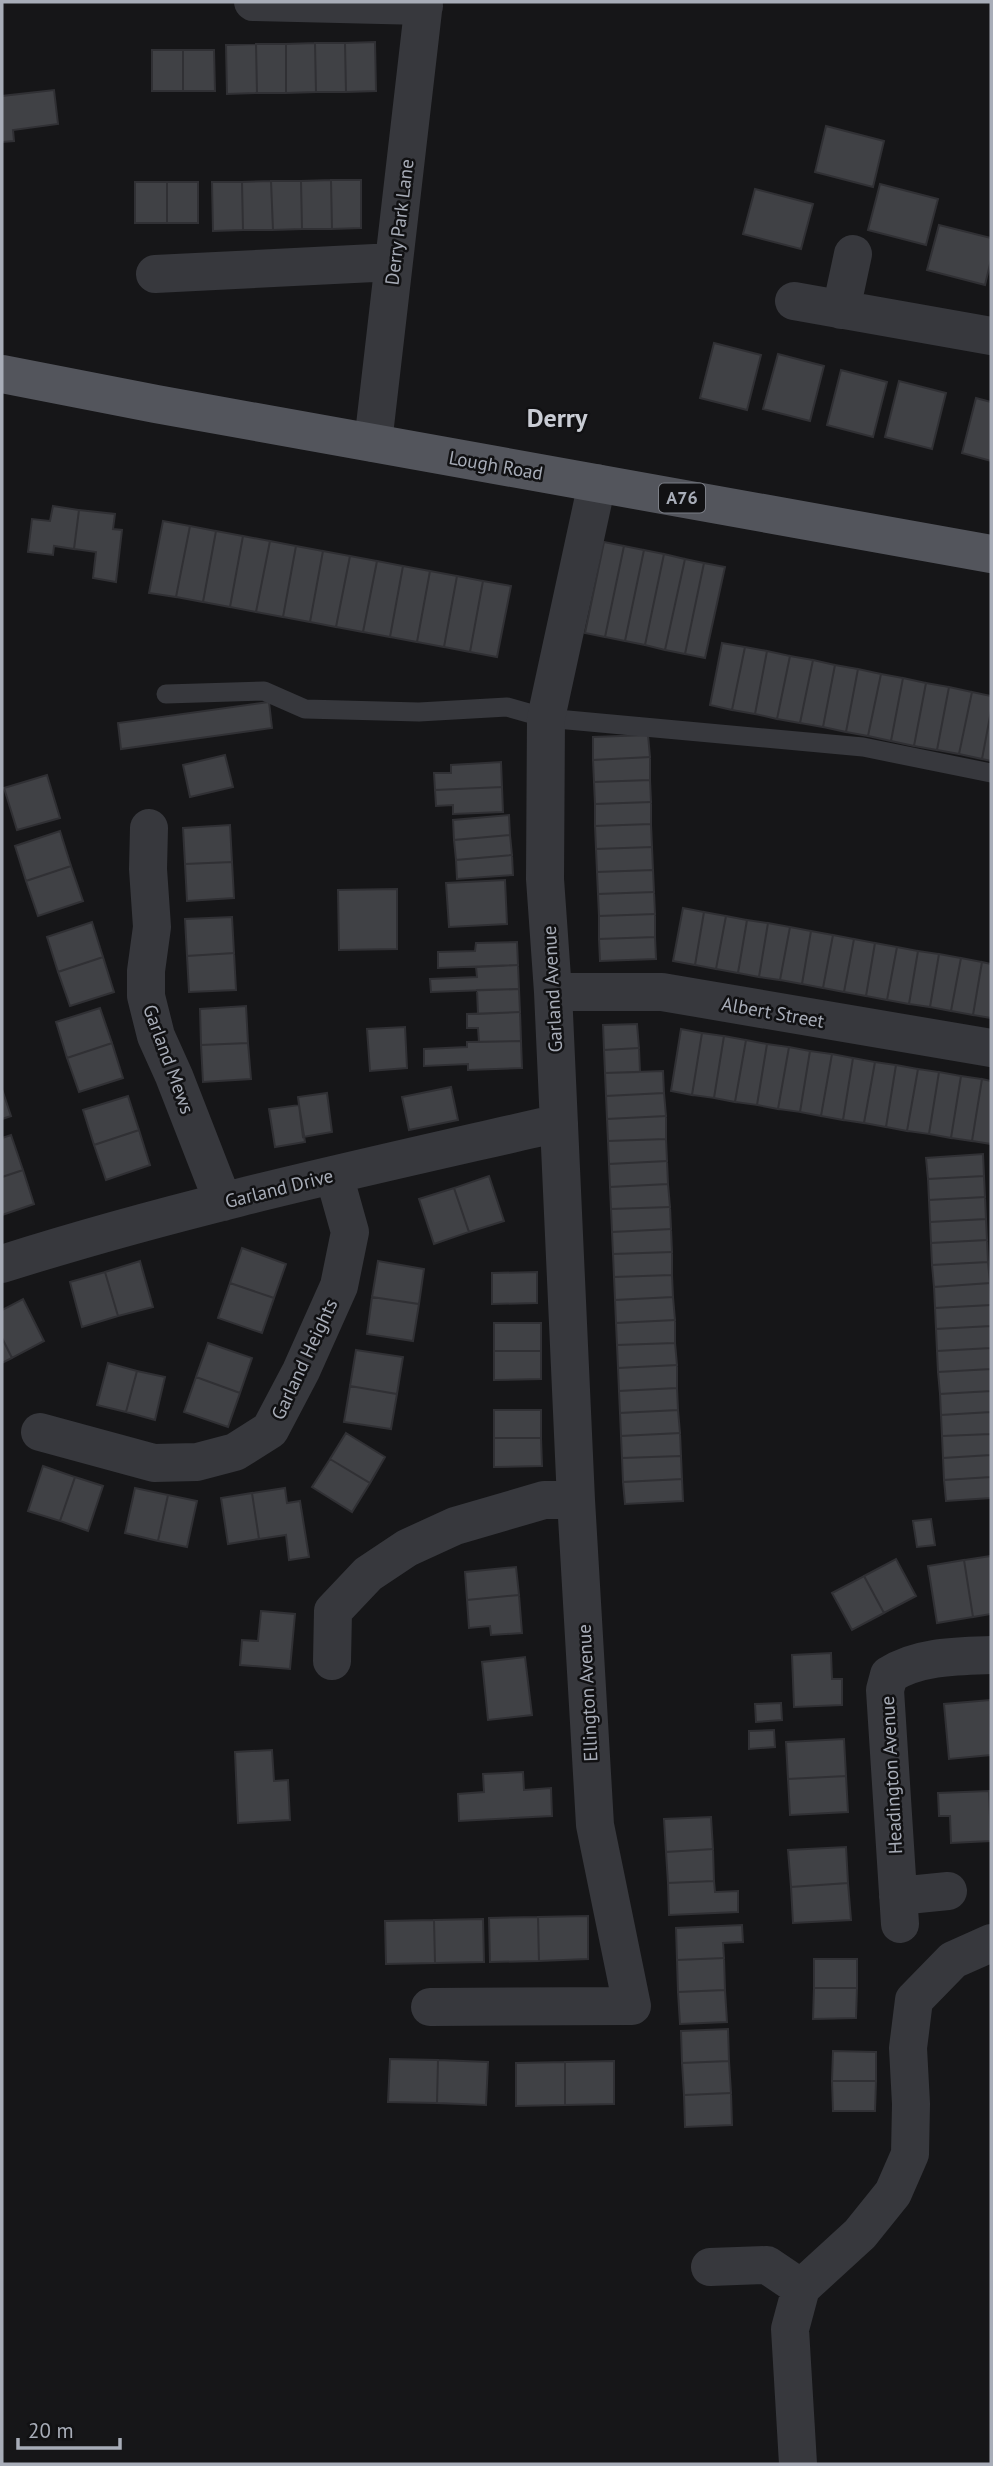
<svg xmlns="http://www.w3.org/2000/svg" width="993" height="2466" font-family="'PT Sans',sans-serif">
  <style>
    .building { fill: #404145; stroke: #303034; stroke-width: 2 }
    .lines { fill: none; stroke-linecap: round; stroke-linejoin: round }
    .service { stroke: #37383d; stroke-width: 19 }
    .minor { stroke: #37383d; stroke-width: 38 }
    .primary { stroke: #53555c; stroke-width: 38 }
    .labels { text-anchor: middle; stroke-width: 5; stroke-linejoin: round; paint-order: stroke }
    .shield { fill: #111113; stroke: #7b7e86; stroke-width: 2 }
    .shield-label { font-size: 18px; font-weight: bold; fill: #a8adb8 }
    .street-label { font-size: 19px; fill: #a8adb8; stroke: #111113 }
    .district-label { font-size: 26px; font-weight: bold; fill: #c9ccd4; stroke: #111113 }
  </style>
  <rect width="100%" height="100%" fill="#161618"/>
  <path class="building" d="M375 42 376 91 346 92 345 43Z
    M315 43H345L346 92H316Z
    M315 43 316 92 286 93V44Z
    M256 44H286V93H257Z
    M256 44 257 93 227 94 226 45Z
    M152 50H183V91H152Z
    M183 50H214L215 91H183Z
    M54 90 58 124 13 130 14 141 2 142V96Z
    M826 126 884 141 873 187 815 172Z
    M331 180H361V228L332 229Z
    M331 180 332 229H302L301 181Z
    M271 181H301L302 229 273 230Z
    M271 181 273 230H243L242 182Z
    M135 182H167V223H135Z
    M167 182H198V223H167Z
    M212 182H242L243 230 213 231Z
    M880 184 938 199 926 245 868 230Z
    M755 189 813 204 801 249 743 234Z
    M939 225 991 238V260L985 285 927 270Z
    M714 343 761 355 747 410 700 398Z
    M778 354 824 366 810 421 763 409Z
    M841 370 887 382 873 437 827 425Z
    M899 381 946 393 932 449 885 437Z
    M976 398 991 402V461L962 453Z
    M53 506 79 510 74 549 54 546 53 555 28 552 32 519 50 521Z
    M79 510 115 514 113 529 122 530 116 582 93 578 96 552 74 549Z
    M163 521 190 526 176 597 149 593Z
    M190 526 216 531 203 602 176 597Z
    M216 531 243 536 230 607 203 602Z
    M243 536 270 541 256 612 230 607Z
    M270 541 296 546 283 617 256 612Z
    M604 542 624 546 605 637 585 633Z
    M296 546 323 551 310 622 283 617Z
    M624 546 644 550 625 641 605 637Z
    M644 550 664 554 645 645 625 641Z
    M323 551 350 556 336 627 310 622Z
    M664 554 685 559 665 650 645 645Z
    M350 556 377 561 363 632 336 627Z
    M685 559 704 563 685 654 665 650Z
    M377 561 403 566 390 637 363 632Z
    M704 563 725 567 705 658 685 654Z
    M403 566 430 571 417 642 390 637Z
    M430 571 457 576 444 647 417 642Z
    M457 576 483 581 470 652 444 647Z
    M483 581 511 586 497 657 470 652Z
    M722 643 745 647 732 710 710 705Z
    M745 647 767 651 755 714 732 710Z
    M767 651 790 656 777 719 755 714Z
    M790 656 813 660 800 723 777 719Z
    M813 660 835 665 823 727 800 723Z
    M835 665 858 669 846 732 823 727Z
    M858 669 881 674 868 736 846 732Z
    M881 674 903 678 891 741 868 736Z
    M903 678 926 683 914 746 891 741Z
    M926 683 949 687 937 750 914 746Z
    M949 687 972 692 959 754 937 750Z
    M972 692 991 696V711L982 759 959 754Z
    M269 702 272 728 121 749 118 723Z
    M991 711V761L982 759Z
    M648 735 650 757 593 760V737Z
    M225 755 233 787 190 797 183 765Z
    M650 757V780L594 782 593 760Z
    M501 762 502 787 435 790 434 773H451V765Z
    M47 775 60 818 17 830 4 788Z
    M650 780 651 802 595 804 594 782Z
    M502 787 503 812 453 814V805L436 806 435 790Z
    M651 802V824L595 826V804Z
    M509 815 510 835 454 840 453 820Z
    M651 824 652 847 596 849 595 826Z
    M230 825 232 862 185 864 183 828Z
    M60 831 71 866 26 881 15 846Z
    M510 835 512 855 456 860 454 840Z
    M652 847 653 870 597 872 596 849Z
    M512 855 513 875 457 879 456 860Z
    M232 862 234 898 187 901 185 864Z
    M71 866 83 901 38 916 26 881Z
    M653 870 654 892 598 894 597 872Z
    M505 880 507 924 449 927 446 883Z
    M397 889V949L339 950 338 890Z
    M654 892 655 914 599 916 598 894Z
    M683 908 704 912 695 965 673 961Z
    M704 912 726 916 716 969 695 965Z
    M655 914V937L599 939V916Z
    M726 916 747 920 738 973 716 969Z
    M232 917 234 953 187 956 185 919Z
    M747 920 768 923 759 977 738 973Z
    M92 922 103 957 58 972 47 937Z
    M768 923 790 927 780 980 759 977Z
    M790 927 811 931 802 984 780 980Z
    M811 931 833 935 823 988 802 984Z
    M833 935 854 939 844 992 823 988Z
    M655 937 656 959 600 961 599 939Z
    M854 939 875 943 866 996 844 992Z
    M517 942 518 965 438 968V952L475 951 476 943Z
    M875 943 897 947 887 1000 866 996Z
    M897 947 918 951 909 1004 887 1000Z
    M918 951 939 954 930 1007 909 1004Z
    M234 953 236 990 189 992 187 956Z
    M939 954 961 958 951 1011 930 1007Z
    M103 957 114 992 70 1006 58 972Z
    M961 958 982 962 973 1015 951 1011Z
    M982 962 991 964V1018L973 1015Z
    M518 965 519 989 431 992 430 979 477 977 476 967Z
    M519 989 520 1012 478 1014 477 990Z
    M246 1006 248 1043 201 1045 200 1009Z
    M100 1008 112 1043 67 1058 56 1022Z
    M520 1012 521 1041 479 1042 478 1028H467V1014Z
    M637 1024 639 1048 604 1050 603 1025Z
    M405 1027 407 1068 370 1071 367 1029Z
    M681 1029 702 1033 692 1095 671 1091Z
    M702 1033 724 1036 714 1098 692 1095Z
    M724 1036 746 1040 735 1102 714 1098Z
    M746 1040 767 1044 757 1105 735 1102Z
    M521 1041 522 1068 468 1070V1064L424 1066V1049L467 1047V1042Z
    M112 1043 123 1078 79 1092 67 1058Z
    M248 1043 251 1079 203 1082 201 1045Z
    M767 1044 789 1047 778 1109 757 1105Z
    M789 1047 810 1051 800 1112 778 1109Z
    M639 1048 640 1072 605 1073 604 1050Z
    M810 1051 832 1054 821 1116 800 1112Z
    M832 1054 853 1058 843 1120 821 1116Z
    M853 1058 875 1062 864 1123 843 1120Z
    M875 1062 896 1065 886 1127 864 1123Z
    M896 1065 918 1069 907 1131 886 1127Z
    M918 1069 939 1072 929 1134 907 1131Z
    M663 1071 664 1093 606 1096 605 1073Z
    M939 1072 961 1076 951 1138 929 1134Z
    M961 1076 982 1079 972 1141 951 1138Z
    M982 1079 991 1081V1144L972 1141Z
    M451 1087 458 1120 409 1130 402 1097Z
    M2 1089 11 1116 2 1119Z
    M327 1093 332 1132 303 1137 298 1097Z
    M664 1093 666 1116 607 1119 606 1096Z
    M128 1096 139 1130 94 1145 83 1110Z
    M299 1105 305 1142 275 1147 269 1109Z
    M666 1116V1139L608 1141 607 1119Z
    M139 1130 150 1165 106 1180 94 1145Z
    M11 1135 23 1170 2 1177V1138Z
    M666 1139 667 1161 609 1164 608 1141Z
    M983 1154 984 1176 928 1179 926 1158Z
    M667 1161 668 1184 610 1187 609 1164Z
    M23 1170 34 1204 2 1215V1177Z
    M489 1176 504 1221 469 1232 454 1188Z
    M984 1176 985 1197 929 1200 928 1179Z
    M668 1184 670 1207 611 1209 610 1187Z
    M454 1188 469 1232 434 1244 419 1199Z
    M985 1197 986 1219 930 1222 929 1200Z
    M670 1207 671 1229 612 1232 611 1209Z
    M986 1219 987 1240 931 1243 930 1222Z
    M671 1229 672 1252 613 1254 612 1232Z
    M987 1240 988 1262 932 1265 931 1243Z
    M242 1248 286 1264 274 1298 230 1283Z
    M672 1252V1275L614 1277 613 1254Z
    M140 1261 153 1307 118 1316 105 1272Z
    M378 1261 424 1269 419 1304 372 1297Z
    M988 1262 990 1283 934 1287 932 1265Z
    M105 1272 118 1316 82 1327 70 1282Z
    M537 1272V1303L492 1304V1273Z
    M672 1275 673 1297 615 1300 614 1277Z
    M230 1283 274 1298 262 1333 218 1318Z
    M990 1283 991 1305 935 1308 934 1287Z
    M372 1297 419 1304 413 1341 367 1334Z
    M673 1297 675 1320 616 1323 615 1300Z
    M23 1299 44 1341 12 1358 2 1338V1310Z
    M991 1305V1326L936 1329 935 1308Z
    M675 1320V1343L617 1345 616 1323Z
    M494 1323H541V1351H494Z
    M991 1326V1348L937 1351 936 1329Z
    M2 1338 12 1358 2 1363Z
    M208 1343 252 1358 240 1393 196 1377Z
    M675 1343 677 1365 618 1368 617 1345Z
    M991 1348V1369L938 1372 937 1351Z
    M356 1350 403 1357 397 1394 350 1386Z
    M494 1351H541V1379L494 1380Z
    M108 1363 137 1371 126 1412 97 1405Z
    M677 1365V1388L619 1391 618 1368Z
    M991 1369V1391L940 1394 938 1372Z
    M137 1371 165 1377 155 1420 126 1412Z
    M196 1377 240 1393 228 1427 184 1412Z
    M350 1386 397 1394 391 1429 344 1422Z
    M677 1388 678 1410 620 1413 619 1391Z
    M991 1391V1412L941 1415 940 1394Z
    M494 1410H541V1438H494Z
    M678 1410 680 1433 621 1436 620 1413Z
    M991 1412V1434L942 1436 941 1415Z
    M346 1433 385 1457 370 1483 330 1459Z
    M680 1433 681 1456 622 1458 621 1436Z
    M991 1434V1455L943 1458 942 1436Z
    M494 1438H541L542 1466 494 1467Z
    M991 1455V1477L944 1480 943 1458Z
    M681 1456 682 1479 623 1482 622 1458Z
    M330 1459 370 1483 352 1512 312 1487Z
    M43 1466 75 1477 60 1521 28 1511Z
    M75 1477 103 1486 88 1531 60 1521Z
    M991 1477V1498L946 1501 944 1480Z
    M682 1479 683 1501 625 1504 623 1482Z
    M135 1488 168 1495 158 1541 125 1533Z
    M285 1488 287 1503 300 1501 309 1557 289 1560 286 1535 259 1539 252 1493Z
    M252 1493 259 1539 228 1544 221 1498Z
    M168 1495 197 1501 187 1547 158 1541Z
    M931 1519 935 1545 917 1547 913 1521Z
    M991 1556V1614L973 1617 964 1560Z
    M896 1559 916 1596 884 1613 864 1576Z
    M964 1560 973 1617 937 1623 928 1566Z
    M516 1567 519 1595 467 1600 465 1572Z
    M864 1576 884 1613 852 1630 832 1593Z
    M519 1595 522 1633 491 1635 490 1626 469 1628 467 1600Z
    M261 1611 295 1614 290 1669 240 1665 242 1640 258 1641Z
    M831 1653 832 1679H842V1705L794 1707 792 1655Z
    M525 1657 532 1715 488 1720 482 1662Z
    M990 1700 991 1755 949 1759 944 1704Z
    M781 1703 782 1720 756 1722 755 1704Z
    M774 1730 775 1747 749 1749V1731Z
    M844 1739 846 1776 788 1779 786 1742Z
    M272 1750 274 1781 288 1780 290 1820 238 1823 235 1752Z
    M523 1772 524 1790 551 1788 552 1816 459 1821 458 1794 484 1792 483 1774Z
    M846 1776 848 1812 790 1815 788 1779Z
    M989 1791 991 1841 951 1843 950 1816H939L938 1793Z
    M711 1817 713 1849 666 1852 664 1819Z
    M846 1847 848 1883 791 1887 788 1850Z
    M713 1849 714 1881 668 1883 666 1852Z
    M714 1881 715 1892 738 1891V1912L669 1915 668 1883Z
    M848 1883 851 1920 793 1923 791 1887Z
    M588 1916V1959L539 1961 538 1917Z
    M538 1917 539 1961 490 1962 489 1918Z
    M483 1919 484 1962 435 1963 434 1920Z
    M434 1920 435 1963 386 1964 385 1921Z
    M742 1925 743 1942 723 1943 724 1958 677 1960 676 1928Z
    M724 1958 725 1990 678 1992 677 1960Z
    M814 1959H857V1988H814Z
    M814 1988H857L856 2018 813 2019Z
    M725 1990 727 2022 680 2024 678 1992Z
    M728 2029 729 2061 682 2063 681 2031Z
    M833 2051 876 2052V2081H832Z
    M390 2059 438 2060 437 2103 388 2102Z
    M438 2060 488 2062 486 2105 437 2103Z
    M614 2061V2104L565 2105V2062Z
    M729 2061 731 2093 684 2095 682 2063Z
    M565 2062V2105L516 2106V2063Z
    M832 2081H876L875 2111H833Z
    M731 2093 732 2125 685 2127 684 2095Z"/>
  <g class="lines">
    <path class="service" d="M166 694 264 691 305 709 419 712 507 707 546 718 863 747 991 773"/>
    <path class="minor" d="M253 2 424 6
      M155 274 394 262
      M794 301 991 336
      M841 310 853 254
      M373 443 424 2
      M149 828 148 869 152 927 146 971V996L156 1036 174 1076 223 1202
      M553 992H662L991 1048
      M2 1264C184 1206 372 1166 559 1123
      M40 1432 154 1463 197 1462 235 1452 270 1430 301 1371 339 1286 350 1232 334 1175
      M332 1661 333 1611 368 1574 407 1548 455 1526 544 1500H576
      M898 1896 948 1891
      M900 1924 885 1690 889 1675C918 1656 958 1656 991 1655
      M430 2007 632 2006 595 1825 576 1500 553 992 545 879 546 718 597 483
      M710 2267 767 2265 801 2288
      M798 2464 790 2329 801 2288 860 2234 893 2193 910 2154 911 2104 908 2048 914 2000 953 1960 991 1943"/>
    <path class="primary" d="M2 374 156 404 991 554"/>
  </g>
  <g class="labels">
    <rect class="shield" x="659" y="483.5" width="46" height="29" rx="5"/>
    <g class="shield-label">
      <text x="682" y="504">A76</text>
    </g>
    <g class="street-label">
      <text transform="translate(399 222) rotate(-83)" y="7">Derry Park Lane</text>
      <text transform="translate(496 465) rotate(10)" y="7">Lough Road</text>
      <text transform="translate(552 989) rotate(-93)" y="7">Garland Avenue</text>
      <text transform="translate(773 1012) rotate(10)" y="7">Albert Street</text>
      <text transform="translate(169 1059) rotate(70)" y="7">Garland Mews</text>
      <text transform="translate(279 1188) rotate(-14)" y="7">Garland Drive</text>
      <text transform="translate(304 1359) rotate(-65)" y="7">Garland Heights</text>
      <text transform="translate(587 1693) rotate(-93)" y="7">Ellington Avenue</text>
      <text transform="translate(891 1775) rotate(-93)" y="7">Headington Avenue</text>
    </g>
    <g class="district-label">
      <text x="557" y="427">Derry</text>
    </g>
  </g>
  <rect width="993" height="2466" fill="none" stroke="#a8adb8" stroke-width="7"/>
  <path d="M18 2438v10h102v-10" fill="none" stroke="#a8adb8" stroke-width="3.5"/>
  <text x="28" y="2438" font-size="21" fill="#a8adb8" stroke="#111113" stroke-width="5" paint-order="stroke">20 m</text>
</svg>
